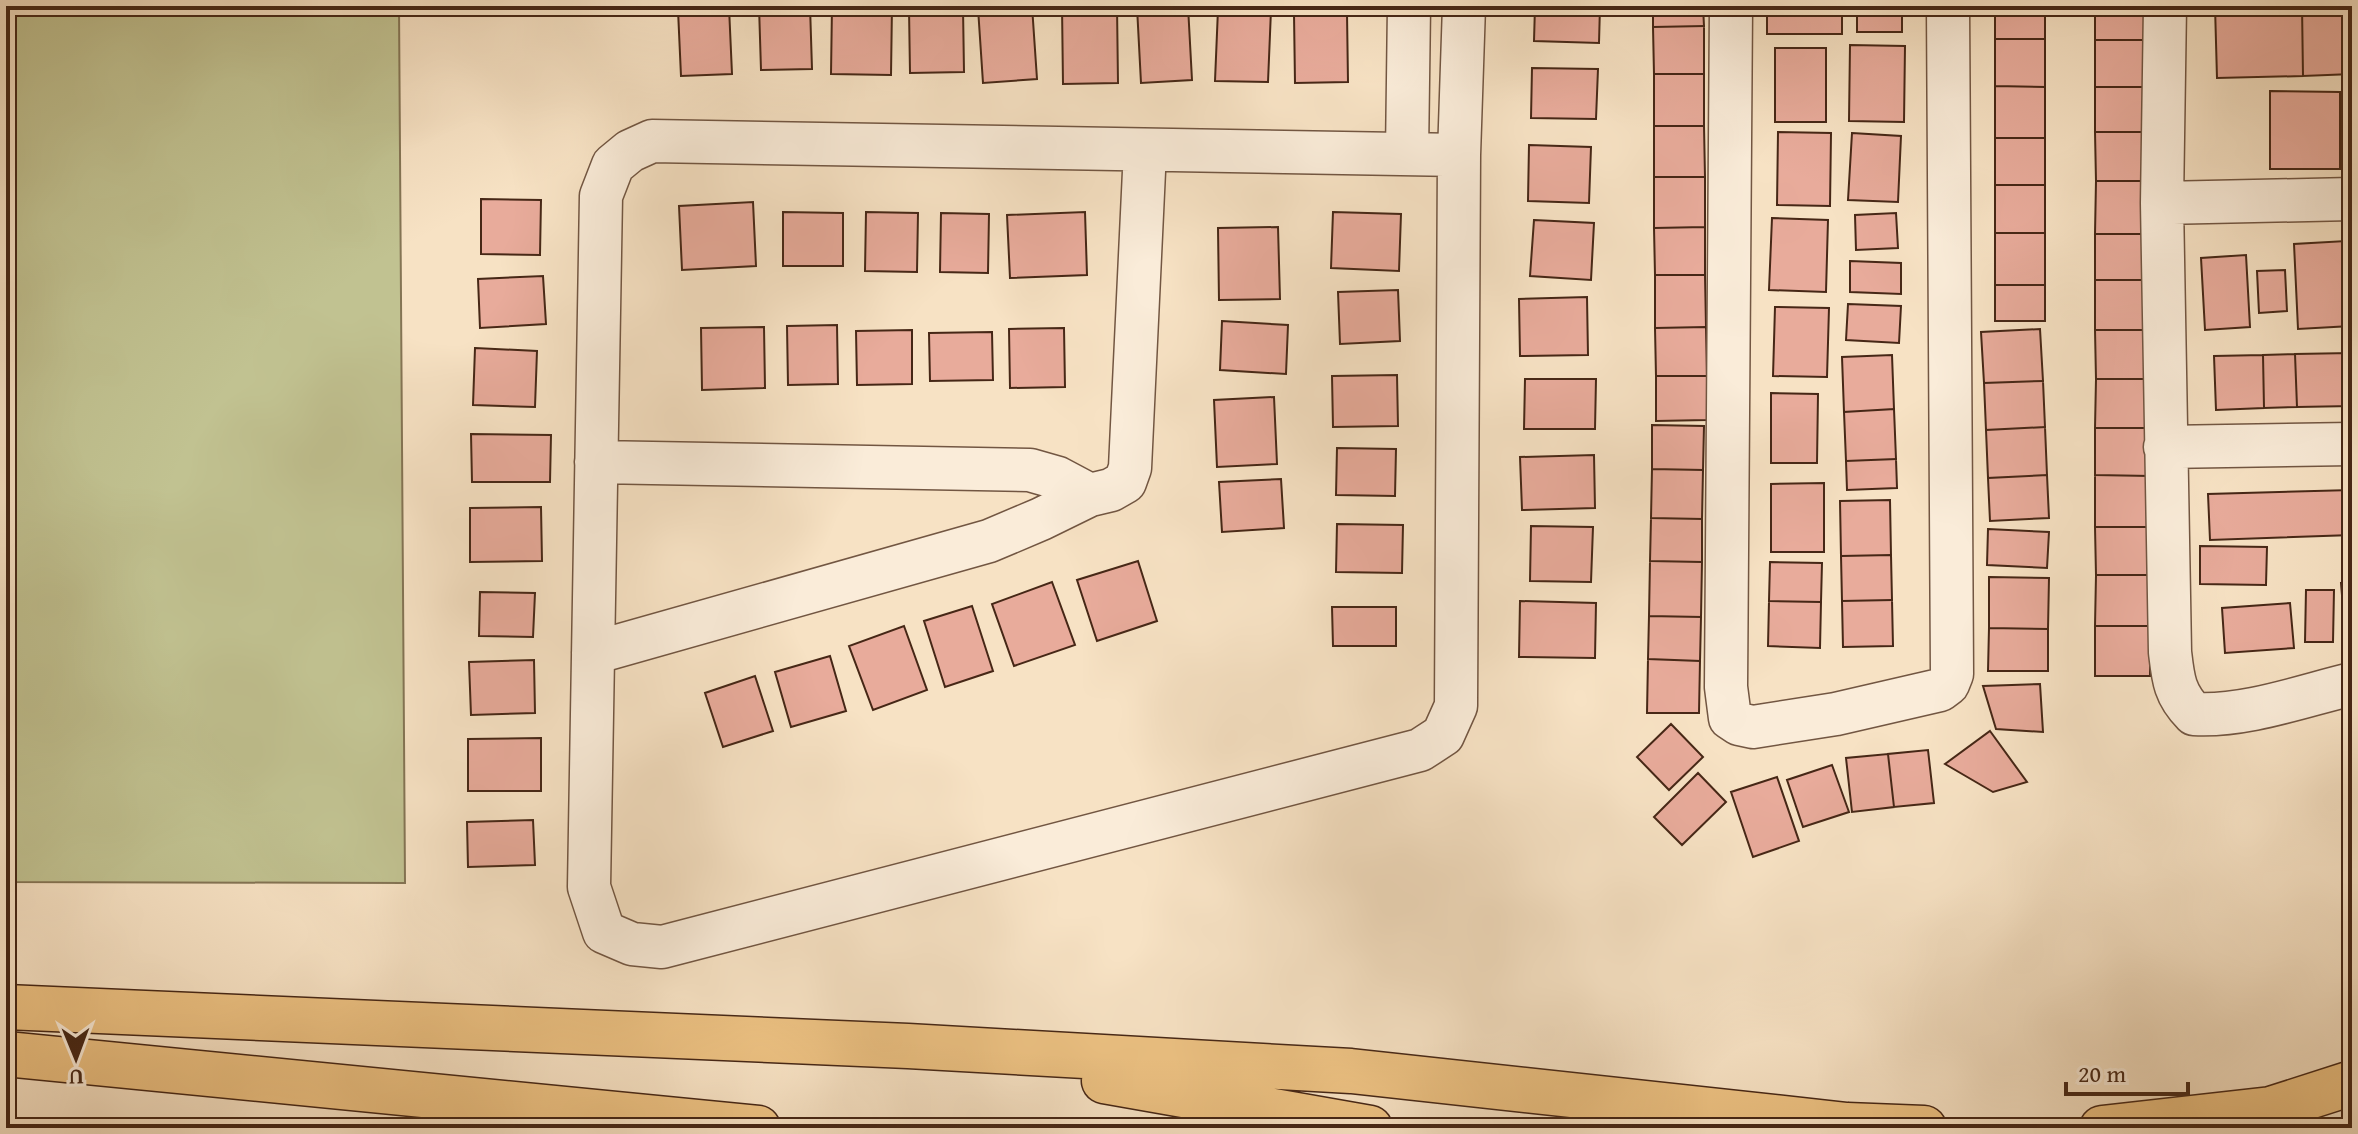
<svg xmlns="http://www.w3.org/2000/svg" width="2358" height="1134" font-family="'Gentium Book Plus',serif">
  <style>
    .green { fill: #c1c291; stroke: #847454; stroke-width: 2 }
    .building { fill: #e8ab9b; stroke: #462716; stroke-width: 2 }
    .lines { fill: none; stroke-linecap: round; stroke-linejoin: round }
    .minor-casing { stroke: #725642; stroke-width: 45 }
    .motorway-casing { stroke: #462716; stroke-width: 47 }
    .minor { stroke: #faecd9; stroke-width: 42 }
    .motorway { stroke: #ecc182; stroke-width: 44 }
  </style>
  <rect width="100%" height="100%" fill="#f7e2c4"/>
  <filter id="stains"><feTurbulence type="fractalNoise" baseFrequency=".0025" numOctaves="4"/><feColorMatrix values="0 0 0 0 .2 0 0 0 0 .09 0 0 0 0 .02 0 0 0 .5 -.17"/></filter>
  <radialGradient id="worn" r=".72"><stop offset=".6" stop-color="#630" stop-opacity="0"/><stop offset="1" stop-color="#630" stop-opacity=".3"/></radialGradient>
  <path class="green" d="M6 6H399L405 883 6 882Z"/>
  <path class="building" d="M759 6H810L812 69 761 70Z
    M832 6H892L891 75 831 74Z
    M1010 6H1032L1037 79 983 83 978 8Z
    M1062 6H1117L1118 83 1063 84Z
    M1188 6 1192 80 1141 83 1137 7Z
    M1535 6H1600L1599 43 1534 41Z
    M1653 6H1703L1704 26 1653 27Z
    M1767 6H1842V34H1767Z
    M1857 6H1902V32H1857Z
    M1995 6H2045V39H1995Z
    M2095 6H2150L2149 40H2095Z
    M2215 6H2302L2303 76 2217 78Z
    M2302 6H2352V74L2303 76Z
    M729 7 732 74 681 76 678 10Z
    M963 8 964 72 910 73 909 9Z
    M1218 9 1271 10 1268 82 1215 81Z
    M1347 13 1348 82 1295 83 1294 14Z
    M1704 26V74H1654L1653 27Z
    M1995 39H2045V87L1995 86Z
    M2095 40H2149L2150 87H2095Z
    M1850 45 1905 46 1904 122 1849 121Z
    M1775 48H1826V122H1775Z
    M1532 68 1598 69 1596 119 1531 118Z
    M1654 74H1704V126H1654Z
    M1995 86 2045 87V138H1995Z
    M2095 87H2150V132H2095Z
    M2270 91 2340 92V169H2270Z
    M1654 126H1704L1705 177H1654Z
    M1778 132 1831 133 1830 206 1777 205Z
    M2095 132H2150V181H2096Z
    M1852 133 1901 136 1898 202 1848 200Z
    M1995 138H2045V185H1995Z
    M1529 145 1591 147 1589 203 1528 201Z
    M1654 177H1705V227L1654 228Z
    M2096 181H2150V234H2095Z
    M1995 185H2045V233H1995Z
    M481 199 541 200 540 255 481 254Z
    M753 202 756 266 682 270 679 206Z
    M783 212 843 213V266H783Z
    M866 212 918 213 917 272 865 271Z
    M1085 212 1087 275 1010 278 1007 215Z
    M1333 212 1401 214 1399 271 1331 268Z
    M941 213 989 214 988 273 940 272Z
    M1896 213 1898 248 1856 250 1855 215Z
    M1772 218 1828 220 1826 292 1769 290Z
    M1534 220 1594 223 1591 280 1530 276Z
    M1278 227 1280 299 1219 300 1218 228Z
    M1705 227V275H1655L1654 228Z
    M1995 233H2045V285H1995Z
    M2095 234H2150V280H2095Z
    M2346 241 2351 326 2298 329 2294 244Z
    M2246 255 2250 327 2205 330 2201 258Z
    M1850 261 1901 263V294L1850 292Z
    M2285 270 2287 311 2259 313 2257 271Z
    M1655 275H1705L1706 327 1655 328Z
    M543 276 546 324 480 328 478 279Z
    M2095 280H2150V330H2095Z
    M1995 285H2045V321H1995Z
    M1398 290 1400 341 1340 344 1338 292Z
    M1587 297 1588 355 1520 356 1519 299Z
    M1848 304 1901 306 1899 343 1846 340Z
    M1775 307 1829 308 1827 377 1773 376Z
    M1222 321 1288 325 1286 374 1220 370Z
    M837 325 838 384 788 385 787 326Z
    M764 327 765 388 702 390 701 328Z
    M1706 327 1707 376H1656L1655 328Z
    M1064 328 1065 387 1010 388 1009 329Z
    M2040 329 2043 381 1984 383 1981 332Z
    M912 330V384L857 385 856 331Z
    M2095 330H2150V379H2096Z
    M992 332 993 380 930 381 929 333Z
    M475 348 537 351 535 407 473 405Z
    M2351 353 2352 406 2297 407 2295 354Z
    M2295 354 2297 407 2264 408 2263 355Z
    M1892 355 1894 409 1844 412 1842 357Z
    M2263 355 2264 408 2216 410 2214 356Z
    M1397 375 1398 426 1333 427 1332 376Z
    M1656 376H1707V420L1656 421Z
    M1525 379H1596L1595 429H1524Z
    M2096 379H2150V428H2095Z
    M2043 381 2045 427 1986 430 1984 383Z
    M1771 393 1818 394 1817 463H1771Z
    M1274 397 1277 464 1217 467 1214 400Z
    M1894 409 1896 459 1846 461 1844 412Z
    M1652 425 1704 426 1703 470 1652 469Z
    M2045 427 2047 475 1988 478 1986 430Z
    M2095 428H2150V476L2095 475Z
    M471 434 551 435 550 482H472Z
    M1337 448 1396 449 1395 496 1336 495Z
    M1594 455 1595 508 1522 510 1520 457Z
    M1896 459 1897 488 1847 490 1846 461Z
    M1652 469 1703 470 1702 519 1651 518Z
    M2047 475 2049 518 1990 521 1988 478Z
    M2095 475 2150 476V527H2095Z
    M1281 479 1284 528 1222 532 1219 482Z
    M1824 483V552H1771V484Z
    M2352 490V535L2210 540 2208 494Z
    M1890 500 1891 555 1841 556 1840 501Z
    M541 507 542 561 470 562V508Z
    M1651 518 1702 519V562L1650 561Z
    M1337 524 1403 525 1402 573 1336 572Z
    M1531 526 1593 527 1591 582 1530 581Z
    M2095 527H2150V575H2096Z
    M1988 529 2049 532 2047 568 1987 565Z
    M2200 546 2267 547 2266 585 2200 584Z
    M1891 555 1892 600 1842 601 1841 556Z
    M1138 561 1157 621 1097 641 1077 580Z
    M1650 561 1702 562 1701 617 1649 616Z
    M1770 562 1822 563 1821 602 1769 601Z
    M2096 575H2150V626H2095Z
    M1989 577 2049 578 2048 629 1989 628Z
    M1052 582 1075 645 1014 666 992 604Z
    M2352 582V632H2345L2341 583Z
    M2306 590H2334L2333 642H2305Z
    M480 592 535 593 533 637 479 636Z
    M1892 600 1893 646 1843 647 1842 601Z
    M1520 601 1596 603 1595 658 1519 657Z
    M1769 601 1821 602 1820 648 1768 646Z
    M2290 603 2294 648 2225 653 2222 608Z
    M972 606 993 671 945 687 924 621Z
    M1332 607H1396V646H1333Z
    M1649 616 1701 617 1700 661 1648 659Z
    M904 626 927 690 873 710 849 646Z
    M2095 626H2150V676H2095Z
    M1989 628 2048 629V671H1988Z
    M830 656 846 711 791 727 775 672Z
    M1648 659 1700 661 1699 713H1647Z
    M534 660 535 713 471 715 469 662Z
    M755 676 773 731 723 747 705 693Z
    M2040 684 2043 732 1996 729 1983 686Z
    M1671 724 1703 757 1669 790 1637 757Z
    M1990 731 2027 782 1993 792 1945 764Z
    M541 738V791H468V739Z
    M1928 750 1934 803 1894 807 1888 754Z
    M1888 754 1894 807 1852 812 1846 758Z
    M1832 765 1849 812 1803 827 1787 780Z
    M1698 773 1726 802 1682 845 1654 817Z
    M1777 777 1799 841 1753 857 1731 792Z
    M533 820 535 865 468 867 467 822Z"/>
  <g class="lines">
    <defs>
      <path id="minor" d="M1731 6 1726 687 1730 718 1739 724 1753 727 1836 714 1940 690 1948 684 1952 674 1948 6
        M2165 6 2162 203 2170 652C2173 678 2174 694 2194 714 2245 717 2302 696 2352 684
        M652 141 1459 155 1456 706 1443 735 1420 750 662 947 632 944 604 932 589 887 601 196 613 165 630 151Z
        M1407 154 1409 6
        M1459 155 1464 6
        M2162 203 2352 199
        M2165 447 2352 444
        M596 462 1030 470 1058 478 1090 495
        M593 653 989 541 1041 519 1090 495 1111 490 1125 482 1130 468 1145 150"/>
      <path id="motorway" d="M6 1007 908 1046 1351 1071 1847 1125 1924 1128
        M6 1054 758 1128
        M1104 1081 1370 1128
        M2102 1128 2271 1109 2352 1083"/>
    </defs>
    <use href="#minor" class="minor-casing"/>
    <use href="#motorway" class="motorway-casing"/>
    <use href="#minor" class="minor"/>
    <use href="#motorway" class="motorway"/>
  </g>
  <rect width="2358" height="1134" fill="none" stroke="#f7e2c4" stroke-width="32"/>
  <rect x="8" y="8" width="2342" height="1118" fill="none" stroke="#462716" stroke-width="4"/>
  <rect x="16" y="16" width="2326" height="1102" fill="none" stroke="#462716" stroke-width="2"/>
  <g transform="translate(76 1058) rotate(179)" stroke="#faecd9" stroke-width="6" paint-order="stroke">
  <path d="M0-6L14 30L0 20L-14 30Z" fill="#462716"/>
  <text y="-12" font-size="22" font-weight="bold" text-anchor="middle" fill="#462716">U</text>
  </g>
  <path d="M2066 1082v12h122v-12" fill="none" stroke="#462716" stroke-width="4"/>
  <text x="2078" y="1082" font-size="24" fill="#462716" stroke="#faecd9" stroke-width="6" paint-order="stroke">20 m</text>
  <rect width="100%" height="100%" filter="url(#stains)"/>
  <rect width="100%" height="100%" fill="url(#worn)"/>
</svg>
